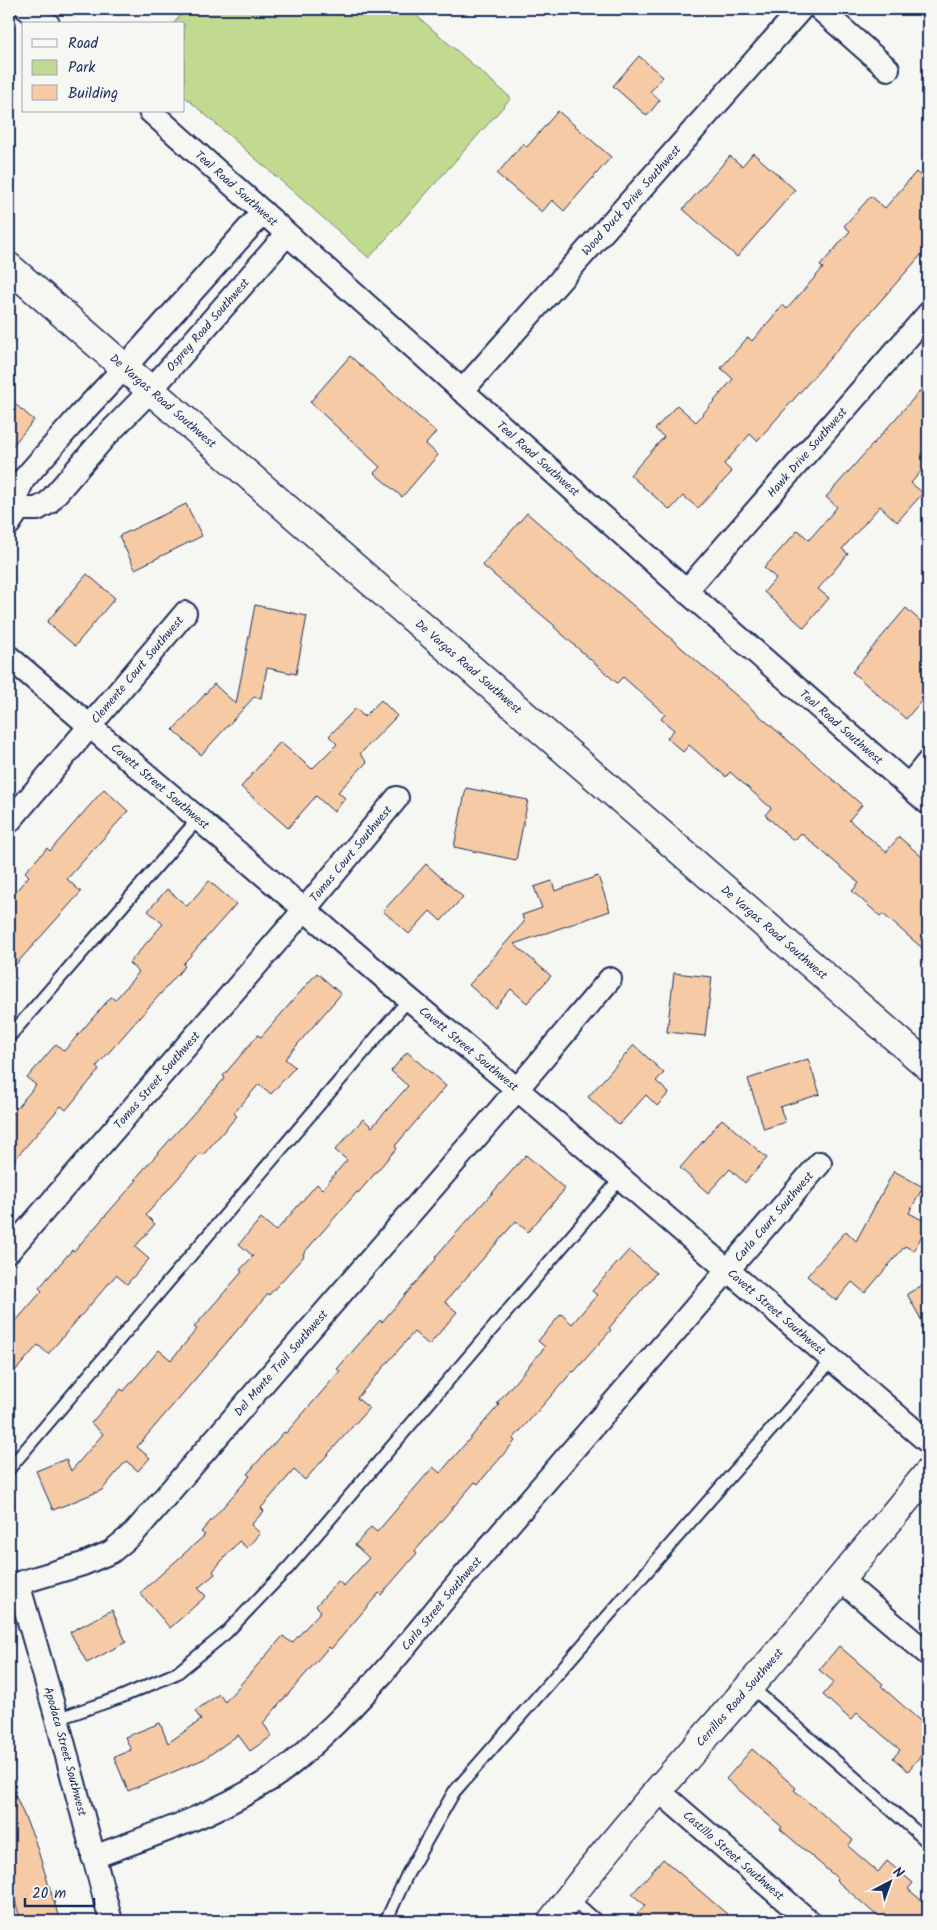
<svg xmlns="http://www.w3.org/2000/svg" width="937" height="1930" font-family="Kalam,sans-serif">
  <style>
    .green { fill: #c2da90; stroke: #6e8477 }
    .building { fill: #f5caa4; stroke: #1b2f5e }
    .lines { fill: none; stroke-linecap: round; stroke-linejoin: round }
    .service-casing { stroke: #1b2f5e; stroke-width: 15 }
    .minor-casing { stroke: #1b2f5e; stroke-width: 26 }
    .tertiary-casing { stroke: #1b2f5e; stroke-width: 31 }
    .service { stroke: #f6f6f2; stroke-width: 11 }
    .minor { stroke: #f6f6f2; stroke-width: 22 }
    .tertiary { stroke: #f6f6f2; stroke-width: 28 }
    .labels { text-anchor: middle; stroke-width: 4; stroke-linejoin: round; paint-order: stroke }
    .street-label { font-size: 12px; fill: #1b2f5e; stroke: #f6f6f2 }
  </style>
  <rect width="100%" height="100%" fill="#f6f6f2"/>
  <filter id="ink" filterUnits="userSpaceOnUse"><feTurbulence type="fractalNoise" baseFrequency=".02" numOctaves="2"/><feDisplacementMap in="SourceGraphic" scale="10" xChannelSelector="R" yChannelSelector="G"/><feConvolveMatrix kernelMatrix="1 2 1 2 8 2 1 2 1" color-interpolation-filters="sRGB"/></filter>
  <g filter="url(#ink)">
    <path class="green" d="M186 9H409L511 98 369 258 184 96V24H173Z"/>
    <path class="building" d="M639 56 663 77 650 92 660 100 647 116 613 86Z
      M558 111 611 157 564 211 552 200 542 212 497 174 523 143 527 147Z
      M753 153 795 190 737 257 683 209 730 156 742 166Z
      M916 172 928 183V247L757 441 750 434 724 464 732 472 698 508 683 496 670 510 630 475 664 437 655 429 677 405 696 422 733 379 721 368 748 337 752 341 783 305 787 309 823 268 820 266 850 231 844 226 871 196 885 208Z
      M350 356 436 432 426 444 438 455 402 497 374 473 380 467 310 402Z
      M928 382V463L911 483 923 493 897 522 880 506 842 549 848 554 818 589 829 598 804 628 764 592 776 578 764 568 798 530 809 540 837 507 826 497Z
      M9 399 34 420 9 450Z
      M186 504 202 536 135 569 119 536Z
      M527 513 862 805 849 820 886 852 899 837 928 862V953L883 914 880 916 852 891 859 883 801 833 794 841 765 815 771 808 730 772 726 777 689 745 683 752 667 738 674 730 661 719 665 714 623 677 617 683 554 627 555 626 482 565Z
      M87 574 115 598 75 646 47 622Z
      M255 605 307 616 296 674 267 668 261 698 254 697 201 755 173 730 214 684 236 704Z
      M906 608 928 628V693L906 719 852 672Z
      M381 700 397 716 360 754 367 762 338 792 345 798 334 812 316 796 288 828 241 787 280 742 312 769 337 744 329 736 356 708 364 717Z
      M466 788 528 800 516 860 454 847Z
      M104 789 128 811 67 879 81 892 9 972V899L29 876 25 872 47 848 50 851Z
      M426 864 463 897 441 921 430 911 409 934 383 911Z
      M598 876 610 911 514 944 551 976 527 1003 511 989 495 1008 469 985 524 922 522 915 542 908 534 887 552 881 555 891Z
      M209 881 236 904 183 964 185 966 96 1067 99 1070 66 1110 61 1106 9 1166V1117L36 1085 27 1078 56 1044 64 1051 111 997 115 1000 139 972 129 963 163 924 148 911 167 889 187 906Z
      M317 973 341 994 285 1059 295 1067 271 1094 259 1084 234 1113 237 1116 203 1155 200 1153 146 1215 155 1224 135 1247 149 1259 127 1284 116 1275 48 1354 38 1345 9 1378V1329L42 1291 39 1288 72 1250 74 1251 137 1180 135 1179 225 1078 223 1076 258 1035 261 1037Z
      M674 973 712 977 705 1036 667 1032Z
      M634 1045 664 1073 656 1081 669 1093 657 1106 646 1095 619 1125 588 1097Z
      M407 1052 446 1086 395 1146 397 1148 358 1193 357 1192 303 1254 304 1256 269 1295 268 1294 137 1447 150 1458 138 1471 126 1461 102 1490 53 1510 36 1471 66 1459 71 1471 103 1434 91 1423 121 1389 124 1391 159 1350 171 1360 197 1329 194 1327 242 1272 240 1270 253 1256 239 1244 261 1218 276 1231 317 1184 322 1189 347 1160 335 1150 363 1119 372 1127 408 1086 391 1071Z
      M808 1059 820 1094 780 1107 785 1122 764 1129 748 1079Z
      M722 1119 767 1158 745 1183 730 1169 708 1193 680 1168Z
      M526 1155 565 1189 528 1232 516 1221 445 1302 457 1312 429 1345 414 1332 357 1398 369 1408 305 1480 294 1470 261 1508 264 1511 251 1525 260 1533 247 1548 239 1541 213 1571 215 1574 198 1588 206 1596 170 1628 140 1593 205 1535 201 1532 250 1476 247 1474 284 1432 286 1433 340 1371 337 1369 380 1320 382 1322 436 1259 435 1257Z
      M894 1171 923 1187 909 1213 928 1223 914 1251 905 1246 865 1293 852 1282 836 1301 807 1276 846 1231 856 1241Z
      M629 1250 656 1273 609 1328 611 1330 574 1372 573 1371 513 1439 515 1441 478 1484 475 1482 415 1551 417 1553 381 1595 379 1593 331 1649 329 1647 263 1723 272 1736 250 1751 238 1735 204 1759 128 1791 114 1757 131 1750 125 1737 160 1723 168 1743 201 1720 195 1711 219 1694 225 1702 283 1636 292 1643 321 1611 316 1606 338 1581 344 1586 369 1558 355 1545 371 1527 377 1532 433 1467 440 1473 499 1405 497 1403 545 1347 538 1341 561 1314 572 1324 597 1295 592 1291Z
      M928 1282V1332L907 1294Z
      M112 1610 126 1642 87 1663 70 1632Z
      M839 1646 883 1684 881 1686 928 1728V1747L908 1771 893 1758 900 1750 857 1713 851 1720 823 1695 834 1682 819 1670Z
      M752 1749 796 1788 794 1790 853 1840 848 1846 878 1872 887 1861 913 1883 908 1889 928 1906V1921H883L836 1880 837 1878 780 1829 782 1827 726 1779Z
      M9 1781 34 1838 60 1921H21L9 1882Z
      M663 1859 735 1921H631L645 1905 632 1894Z"/>
    <g class="lines">
      <defs>
        <path id="service" d="M9 1037 198 819
          M9 1469 409 999
          M750 1686 928 1842
          M57 1719 121 1697 177 1673 226 1633 289 1567 621 1178
          M570 1897 597 1921
          M386 1921 407 1875 454 1792 832 1360"/>
        <g id="minor">
          <path d="M27 9 48 24"/>
          <path d="M820 9 888 69"/>
          <path id="s1" d="M150 111 686 591 928 803"/>
          <path id="s2" d="M462 391 801 9"/>
          <path id="s3" d="M19 509H37L48 503 103 439 151 390 287 234"/>
          <path d="M9 524 19 509 17 494 23 480 80 415 125 367 263 212"/>
          <path id="s4" d="M686 591 928 314"/>
          <path id="s5" d="M9 657 409 999 517 1089 928 1442"/>
          <path d="M909 785 928 762"/>
          <path id="s6" d="M9 822 185 613"/>
          <path id="s7" d="M9 1251 305 909 397 798"/>
          <path d="M841 1580 928 1654"/>
          <path id="s8" d="M18 1583 57 1719 111 1921"/>
          <path id="s9" d="M9 1586 83 1564 111 1552 134 1533 497 1113 610 979"/>
          <path id="s10" d="M658 1790 809 1921"/>
          <path id="s11" d="M93 1857C151 1836 211 1816 264 1783 285 1771 303 1754 320 1738 367 1695 407 1645 447 1596L820 1163"/>
        </g>
        <g id="tertiary">
          <path id="s12" d="M9 267 928 1066"/>
          <path id="s13" d="M552 1921C612 1839 682 1764 749 1687 810 1617 869 1545 928 1473"/>
        </g>
      </defs>
      <use href="#service" class="service-casing"/>
      <use href="#minor" class="minor-casing"/>
      <use href="#tertiary" class="tertiary-casing"/>
      <use href="#service" class="service"/>
      <use href="#minor" class="minor"/>
      <use href="#tertiary" class="tertiary"/>
    </g>
  </g>
  <g class="labels">
    <g class="street-label">
      <text dy="4" stroke="none"><textPath href="#s1" startOffset="116">Teal Road Southwest</textPath></text>
      <text dy="4" stroke="none"><textPath href="#s2" startOffset="255">Wood Duck Drive Southwest</textPath></text>
      <text dy="4" stroke="none"><textPath href="#s3" startOffset="270">Osprey Road Southwest</textPath></text>
      <text dy="4" stroke="none"><textPath href="#s12" startOffset="204">De Vargas Road Southwest</textPath></text>
      <text dy="4" stroke="none"><textPath href="#s4" startOffset="184">Hawk Drive Southwest</textPath></text>
      <text dy="4" stroke="none"><textPath href="#s1" startOffset="521">Teal Road Southwest</textPath></text>
      <text dy="4" stroke="none"><textPath href="#s12" startOffset="609">De Vargas Road Southwest</textPath></text>
      <text dy="4" stroke="none"><textPath href="#s6" startOffset="199">Clemente Court Southwest</textPath></text>
      <text dy="4" stroke="none"><textPath href="#s1" startOffset="926">Teal Road Southwest</textPath></text>
      <text dy="4" stroke="none"><textPath href="#s5" startOffset="199">Cavett Street Southwest</textPath></text>
      <text dy="4" stroke="none"><textPath href="#s7" startOffset="524">Tomas Court Southwest</textPath></text>
      <text dy="4" stroke="none"><textPath href="#s12" startOffset="1014">De Vargas Road Southwest</textPath></text>
      <text dy="4" stroke="none"><textPath href="#s5" startOffset="604">Cavett Street Southwest</textPath></text>
      <text dy="4" stroke="none"><textPath href="#s7" startOffset="226">Tomas Street Southwest</textPath></text>
      <text dy="4" stroke="none"><textPath href="#s11" startOffset="950">Carla Court Southwest</textPath></text>
      <text dy="4" stroke="none"><textPath href="#s5" startOffset="1009">Cavett Street Southwest</textPath></text>
      <text dy="4" stroke="none"><textPath href="#s9" startOffset="362">Del Monte Trail Southwest</textPath></text>
      <text dy="4" stroke="none"><textPath href="#s11" startOffset="440">Carla Street Southwest</textPath></text>
      <text dy="4" stroke="none"><textPath href="#s13" startOffset="292">Cerrillos Road Southwest</textPath></text>
      <text dy="4" stroke="none"><textPath href="#s8" startOffset="175">Apodaca Street Southwest</textPath></text>
      <text dy="4" stroke="none"><textPath href="#s10" startOffset="100">Castillo Street Southwest</textPath></text>
    </g>
  </g>
  <rect width="937" height="1930" fill="none" stroke="#f6f6f2" stroke-width="30"/>
  <rect x="15" y="15" width="907" height="1900" fill="none" stroke="#1b2f5e" stroke-width="2" filter="url(#ink)"/>
  <rect x="22" y="22" width="162" height="90" fill="#f6f6f2" stroke="#9ea6b7"/>
  <rect x="32" y="39" width="25" height="8" fill="#f6f6f2" stroke="#9ea6b7"/>
  <text x="68" y="48" font-size="15" fill="#1b2f5e">Road</text>
  <rect x="32" y="60" width="25" height="15" fill="#c2da90" stroke="#9ea6b7"/>
  <text x="68" y="72" font-size="15" fill="#1b2f5e">Park</text>
  <rect x="32" y="85" width="25" height="15" fill="#f5caa4" stroke="#9ea6b7"/>
  <text x="68" y="98" font-size="15" fill="#1b2f5e">Building</text>
  <g transform="translate(890 1882) rotate(41)" stroke="#f6f6f2" stroke-width="4" paint-order="stroke">
  <path d="M0-4L9 19L0 12L-9 19Z" fill="#1b2f5e"/>
  <text y="-8" font-size="14" font-weight="bold" text-anchor="middle" fill="#1b2f5e">N</text>
  </g>
  <path d="M25 1898v8h69v-8" fill="none" stroke="#1b2f5e" stroke-width="2.5"/>
  <text x="32" y="1898" font-size="15" fill="#1b2f5e" stroke="#f6f6f2" stroke-width="4" paint-order="stroke">20 m</text>
</svg>
